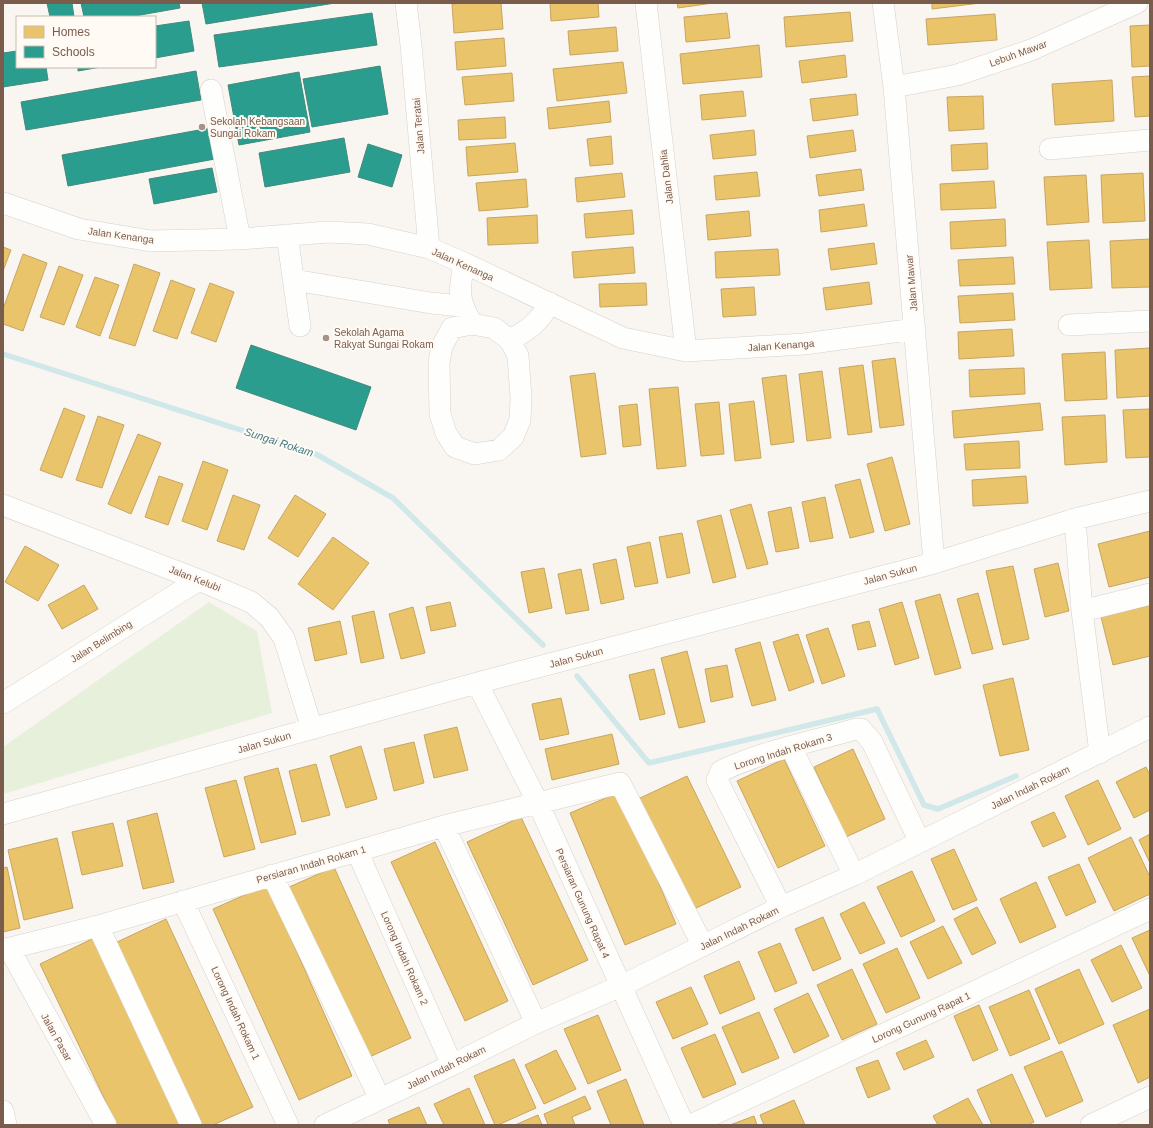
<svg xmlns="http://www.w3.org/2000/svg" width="1153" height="1128" font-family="Helvetica,sans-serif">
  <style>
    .green { fill: #e7f0db }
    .homes { fill: #e9c46a; stroke: #c8a561 }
    .schools { fill: #2a9d8f; stroke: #428a7b }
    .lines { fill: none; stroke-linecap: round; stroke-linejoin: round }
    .stream { stroke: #d0e8ea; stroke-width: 5.5 }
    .minor-casing { stroke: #d7d1cb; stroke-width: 22 }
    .minor { stroke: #fefefd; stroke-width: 21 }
    .poi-dot { fill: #a69286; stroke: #fffaf3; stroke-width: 1.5 }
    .labels { text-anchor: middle; stroke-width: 4; stroke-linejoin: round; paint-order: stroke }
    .street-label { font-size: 10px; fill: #7a5c4d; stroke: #fffaf3 }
    .poi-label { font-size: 10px; fill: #7a5c4d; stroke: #fffaf3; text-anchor: start }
    .water-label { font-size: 11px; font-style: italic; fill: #437c86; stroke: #fffaf3 }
  </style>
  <rect width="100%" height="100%" fill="#f9f5f0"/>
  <path class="green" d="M209 602 257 631 272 713 3 794V747Z"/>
  <path class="homes" d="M465 3H501L503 29 454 33 452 4Z
    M550 3H598L599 17 551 21Z
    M677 3H713L678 8Z
    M932 3H980L932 9Z
    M850 12 853 41 786 47 784 17Z
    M727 13 730 38 686 42 684 17Z
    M995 14 997 40 928 45 926 19Z
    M1150 25V66L1132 67 1130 26Z
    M616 27 618 51 570 55 568 31Z
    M504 38 506 66 457 70 455 42Z
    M759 45 762 77 683 84 680 54Z
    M845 55 847 77 802 83 799 61Z
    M623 62 627 93 557 101 553 69Z
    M512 73 514 101 465 105 462 77Z
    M1150 76V116L1135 117 1132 77Z
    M1112 80 1114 121 1055 125 1052 84Z
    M743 91 746 116 702 120 700 95Z
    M856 94 858 115 813 121 810 99Z
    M983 96 984 129 949 131 947 97Z
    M609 101 611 122 549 129 547 108Z
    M505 117 506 138 459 140 458 120Z
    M754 130 756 155 713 159 710 135Z
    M853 130 856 151 810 158 807 136Z
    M611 136 613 164 590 166 587 139Z
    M515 143 518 172 468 176 466 147Z
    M987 143 988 169 952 171 951 145Z
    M861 169 864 190 819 196 816 175Z
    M757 172 760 196 716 200 714 176Z
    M622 173 625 197 577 202 575 178Z
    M1143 173 1145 221 1103 223 1101 175Z
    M1086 175 1089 222 1047 225 1044 177Z
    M526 179 528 207 479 211 476 183Z
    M994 181 996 208 941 210 940 184Z
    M864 204 867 226 821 232 819 210Z
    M632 210 634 234 586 238 584 214Z
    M749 211 751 236 708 240 706 215Z
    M537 215 538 243 488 245 487 218Z
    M1005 219 1006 246 951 249 950 222Z
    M1150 239V287L1112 288 1110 241Z
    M1089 240 1092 288 1050 290 1047 242Z
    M874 243 877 264 831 270 828 249Z
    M3 247 11 250 3 271Z
    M633 247 635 273 574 278 572 252Z
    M778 249 780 275 716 278 715 252Z
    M23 254 47 263 23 331 3 324V309Z
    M1013 257 1015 284 960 286 958 260Z
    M134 264 160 273 135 346 109 338Z
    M59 266 83 275 64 325 40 317Z
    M95 277 119 285 100 336 76 327Z
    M171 280 195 289 177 339 153 331Z
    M869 282 872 304 826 310 823 288Z
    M210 283 234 292 216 342 191 333Z
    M646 283 647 305 600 307 599 284Z
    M754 287 756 315 723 317 721 289Z
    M1013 293 1015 320 960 323 958 296Z
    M1012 329 1014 356 959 359 958 332Z
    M1150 348V396L1117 398 1115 350Z
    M1105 352 1107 399 1065 401 1062 354Z
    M895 358 904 425 880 428 872 361Z
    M863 365 872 432 848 435 839 368Z
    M1024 368 1025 394 970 397 969 370Z
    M822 371 831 438 807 441 799 374Z
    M595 373 606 454 581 457 570 376Z
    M786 375 794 442 771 445 762 378Z
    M678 387 686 466 657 469 649 389Z
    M754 401 761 458 735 461 729 404Z
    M719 402 724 454 701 456 695 404Z
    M1040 403 1043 430 954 438 952 411Z
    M637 404 641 445 623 447 619 406Z
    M64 408 85 416 62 478 40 470Z
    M1150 409V457L1126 458 1123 410Z
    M1105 415 1107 462 1065 465 1062 417Z
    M98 416 124 425 102 488 76 480Z
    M138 434 161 443 131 514 108 504Z
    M1019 441 1020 468 966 470 964 444Z
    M892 457 910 524 885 531 867 464Z
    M203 461 228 470 207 530 182 521Z
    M159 476 183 484 168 525 145 517Z
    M1026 476 1028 503 973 506 972 480Z
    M860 479 874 532 850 538 835 485Z
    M233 495 260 505 244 550 217 541Z
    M295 495 326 514 298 557 268 538Z
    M825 497 833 538 810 542 802 502Z
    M751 504 768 564 747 569 730 510Z
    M791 507 799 548 776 552 768 512Z
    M721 515 736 577 713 583 697 521Z
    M1150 531V577L1109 587 1098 544Z
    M682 533 690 573 667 578 659 537Z
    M333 537 369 563 333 610 298 584Z
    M650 542 658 583 635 587 627 547Z
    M25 546 59 565 38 601 5 582Z
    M616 559 624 599 601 604 593 564Z
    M1058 563 1069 611 1045 617 1034 569Z
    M1013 566 1029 639 1003 645 986 571Z
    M544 568 552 608 529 613 521 572Z
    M581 569 589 610 566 614 558 574Z
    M84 585 98 609 62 629 48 605Z
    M978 593 993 649 972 654 957 599Z
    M940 594 961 668 935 675 915 601Z
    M450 602 456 626 431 631 426 607Z
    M902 602 919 658 895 665 879 609Z
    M1150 605V656L1113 665 1101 617Z
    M413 607 425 653 401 659 389 614Z
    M374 611 384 658 361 663 352 616Z
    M340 621 347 654 315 661 308 628Z
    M869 621 876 646 858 650 852 625Z
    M828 628 845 676 822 684 806 635Z
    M798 634 814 682 789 691 773 642Z
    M760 642 776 700 752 706 735 649Z
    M687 651 705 722 679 728 661 658Z
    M727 665 733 697 711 702 705 669Z
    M654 669 665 714 640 720 629 675Z
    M1013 678 1029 750 1000 756 983 685Z
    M561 698 569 734 540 740 532 704Z
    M457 727 468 770 434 778 424 735Z
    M612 734 619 764 552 780 545 749Z
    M414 742 424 783 394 791 384 749Z
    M361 746 377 799 346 808 330 756Z
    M853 749 885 819 846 837 814 767Z
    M784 759 825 846 778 868 737 781Z
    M316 764 330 815 302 822 289 771Z
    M1146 767 1150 775V810L1134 818 1116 782Z
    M278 768 296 834 261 843 244 777Z
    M687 776 741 887 692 910 638 799Z
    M236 780 255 849 224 857 205 788Z
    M1098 780 1121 829 1088 845 1065 796Z
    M620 792 676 924 625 945 570 813Z
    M1054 812 1066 837 1043 847 1031 822Z
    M157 813 174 882 143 889 127 821Z
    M521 817 588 960 533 985 467 842Z
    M113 823 123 866 82 875 72 832Z
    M1150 834V863L1139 840Z
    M1131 837 1150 877V894L1114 911 1088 858Z
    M57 838 73 908 24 920 8 850Z
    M435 842 508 1001 465 1021 391 862Z
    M954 849 977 900 953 910 931 859Z
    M1079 864 1096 902 1066 916 1048 877Z
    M7 867 20 928 3 932V868Z
    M334 867 411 1038 365 1059 287 888Z
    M912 871 935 921 901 937 877 887Z
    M1036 882 1056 927 1020 943 1000 899Z
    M267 885 352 1076 299 1100 213 909Z
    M864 902 885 943 860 954 840 914Z
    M977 907 996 943 972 955 954 919Z
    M823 917 841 959 813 971 795 929Z
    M166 919 253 1107 213 1125H199L115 943Z
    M943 926 962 963 928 979 910 942Z
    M1150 930V976L1132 938Z
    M94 938 184 1125H117L40 964Z
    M780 943 797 983 775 992 758 952Z
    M1121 945 1142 988 1112 1002 1091 960Z
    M897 948 920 998 886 1013 863 964Z
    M739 961 755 999 720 1014 704 976Z
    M852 969 877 1024 842 1040 817 985Z
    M1079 969 1104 1024 1059 1044 1035 989Z
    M691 987 708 1024 673 1039 656 1002Z
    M1029 990 1050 1039 1010 1056 989 1007Z
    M808 993 829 1036 794 1053 774 1009Z
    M979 1005 998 1050 973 1061 954 1016Z
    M1150 1009V1077L1138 1083 1113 1025Z
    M759 1012 779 1058 742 1073 722 1027Z
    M598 1015 621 1070 588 1084 564 1029Z
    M715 1034 736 1084 703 1098 681 1048Z
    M926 1040 934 1057 904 1070 896 1053Z
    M556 1050 576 1089 544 1104 525 1065Z
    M1062 1051 1083 1101 1046 1117 1024 1067Z
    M514 1059 536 1108 498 1125H495L474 1076Z
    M878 1060 890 1089 868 1098 856 1068Z
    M1012 1074 1034 1122 1028 1125H992L977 1090Z
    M626 1079 644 1125H611L597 1091Z
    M469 1088 485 1125H444L434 1104Z
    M585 1096 591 1109 572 1117 575 1125H548L544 1114Z
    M968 1098 983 1125H938L933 1116Z
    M794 1100 805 1125H764L760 1115Z
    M419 1107 427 1125H390L388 1120Z
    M538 1115 542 1125H515Z
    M754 1116 757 1125H730Z"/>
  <path class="schools" d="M47 3H72L74 17H50Z
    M81 3H179L180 8 129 17H84Z
    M202 3H335L206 24Z
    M372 13 377 45 219 67 214 35Z
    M189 21 194 51 155 58V26Z
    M17 51V67H46L48 80 3 87V53Z
    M380 66 388 114 312 127 303 79Z
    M78 67H101L78 71Z
    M196 71 201 100 26 130 21 102Z
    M299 72 310 132 239 145 228 85Z
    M210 128 215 159 68 186 62 155Z
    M344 138 350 172 265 187 259 153Z
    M368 144 402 155 392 187 358 177Z
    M212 168 217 192 154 204 149 179Z
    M251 345 371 387 356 430 236 388Z"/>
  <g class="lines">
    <path class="stream" d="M3 354 316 454 393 498 543 645
      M577 676 649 763 877 709 924 805 938 809 1016 776"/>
    <defs>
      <path id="minor" d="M406 3 411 45 429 248
        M646 3 686 351
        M883 3 894 87 934 563
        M894 87 957 75 1031 50 1137 3
        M211 90 240 239
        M1050 149 1150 140
        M3 203 79 229 151 241 240 239 328 232 368 234 429 248 464 263 623 338 686 351 804 344 915 329
        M287 235 300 326
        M464 263C460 286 457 297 469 318
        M294 280 431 303 462 306
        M472 324 494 328 510 340 518 356 521 398 520 420 513 437 499 450 475 454 455 447 446 433 440 414 439 363 442 346 452 328Z
        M1069 325 1150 321
        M510 340C530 329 538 323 550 303
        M3 505 199 580 251 602 269 617 284 638 312 729
        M1075 519 1082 611 1100 753
        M1082 611 1150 594
        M477 683 538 803 684 1125
        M3 703 199 580
        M791 747 854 875
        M3 814 477 683 934 563 1075 519 1150 501
        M444 826 536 1023
        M357 851 452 1065
        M272 875 380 1099
        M183 901 288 1125
        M781 907 717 780 721 771C763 751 811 742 856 729H861L872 742 920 842
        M98 926 191 1125
        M9 948 106 1125
        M3 950 98 926 444 826 620 783 703 946
        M3 1111 6 1125
        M325 1125 452 1065 536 1023 621 986 781 907 854 875 1150 727
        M691 1125 1150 909
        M1091 1125 1150 1097"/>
    </defs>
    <use href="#minor" class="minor-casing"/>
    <use href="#minor" class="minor"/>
  </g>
  <g class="poi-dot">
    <circle cx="202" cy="127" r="4"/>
    <circle cx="326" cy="338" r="4"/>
  </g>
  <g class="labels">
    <g class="street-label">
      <text transform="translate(1018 53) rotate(-20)" y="4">Lebuh Mawar</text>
      <text transform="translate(418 126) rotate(-95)" y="4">Jalan Teratai</text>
      <text transform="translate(666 177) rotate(-97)" y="4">Jalan Dahlia</text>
      <text transform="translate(121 235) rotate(8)" y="4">Jalan Kenanga</text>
      <text transform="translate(463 264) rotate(24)" y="4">Jalan Kenanga</text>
      <text transform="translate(911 283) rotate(-95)" y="4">Jalan Mawar</text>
      <text transform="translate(781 345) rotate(-4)" y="4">Jalan Kenanga</text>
      <text transform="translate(890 574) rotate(-15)" y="4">Jalan Sukun</text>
      <text transform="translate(195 578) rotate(21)" y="4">Jalan Kelubi</text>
      <text transform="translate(101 641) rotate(-32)" y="4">Jalan Belimbing</text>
      <text transform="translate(576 657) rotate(-15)" y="4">Jalan Sukun</text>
      <text transform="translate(264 742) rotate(-16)" y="4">Jalan Sukun</text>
      <text transform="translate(783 751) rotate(-17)" y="4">Lorong Indah Rokam 3</text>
      <text transform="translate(1030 787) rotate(-26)" y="4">Jalan Indah Rokam</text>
      <text transform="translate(311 864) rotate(-16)" y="4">Persiaran Indah Rokam 1</text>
      <text transform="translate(583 903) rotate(66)" y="4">Persiaran Gunung Rapat 4</text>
      <text transform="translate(739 928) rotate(-26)" y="4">Jalan Indah Rokam</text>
      <text transform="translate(405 958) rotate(66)" y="4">Lorong Indah Rokam 2</text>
      <text transform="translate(236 1013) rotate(65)" y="4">Lorong Indah Rokam 1</text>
      <text transform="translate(921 1017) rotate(-25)" y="4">Lorong Gunung Rapat 1</text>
      <text transform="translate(57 1037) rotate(61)" y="4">Jalan Pasar</text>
      <text transform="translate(446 1067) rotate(-26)" y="4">Jalan Indah Rokam</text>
    </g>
    <g class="poi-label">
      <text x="210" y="125">Sekolah Kebangsaan<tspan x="210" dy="12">Sungai Rokam</tspan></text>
      <text x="334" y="336">Sekolah Agama<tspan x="334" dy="12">Rakyat Sungai Rokam</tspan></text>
    </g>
    <g class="water-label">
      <text transform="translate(279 442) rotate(18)" y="4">Sungai Rokam</text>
    </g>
  </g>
  <rect width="1153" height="1128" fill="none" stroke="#7a5c4d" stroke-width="8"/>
  <rect x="16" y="16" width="140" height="52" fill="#fffaf3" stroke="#cabbb1"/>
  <rect x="24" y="26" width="20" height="12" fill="#e9c46a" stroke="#cabbb1"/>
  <text x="52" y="36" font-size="12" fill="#7a5c4d">Homes</text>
  <rect x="24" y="46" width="20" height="12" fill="#2a9d8f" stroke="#cabbb1"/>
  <text x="52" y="56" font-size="12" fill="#7a5c4d">Schools</text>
</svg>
